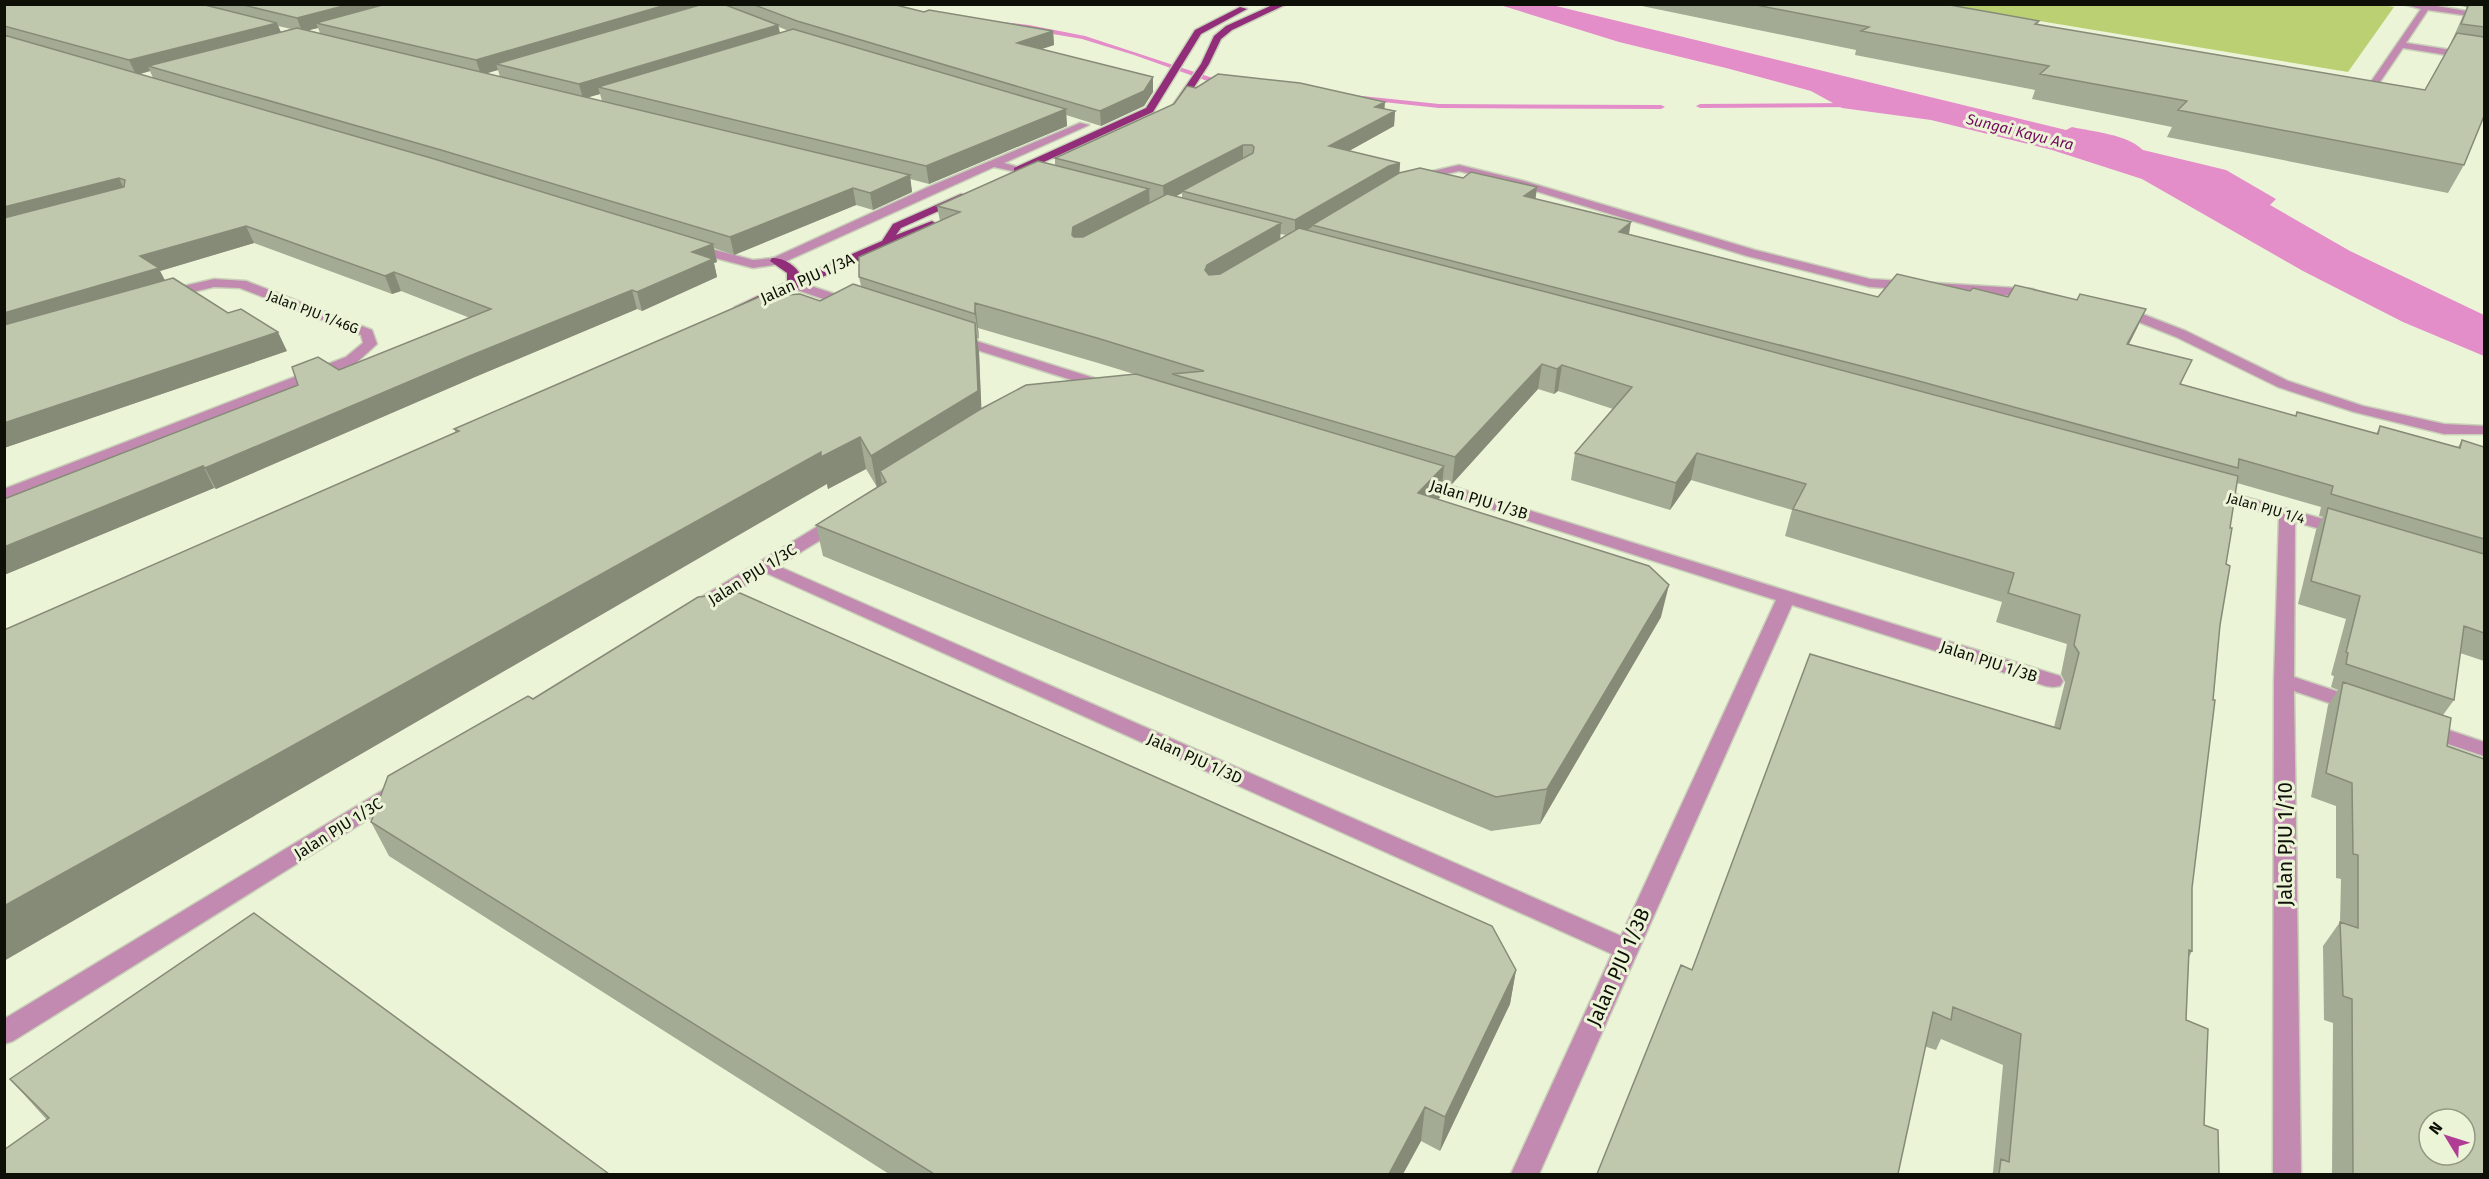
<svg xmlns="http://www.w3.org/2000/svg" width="2489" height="1179" font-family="'Fira Sans',sans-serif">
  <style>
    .green { fill: #bbd072 }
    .water { fill: #e38dc9 }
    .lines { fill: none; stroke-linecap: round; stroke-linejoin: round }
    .stream { fill: #e38dc9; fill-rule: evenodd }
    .minor-casing { stroke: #c8d0b7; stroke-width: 3 }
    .major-casing { stroke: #c8d0b7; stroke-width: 3 }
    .minor { fill: #c28ab0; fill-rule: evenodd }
    .major { fill: #912d79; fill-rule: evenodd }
    .wall { fill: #a4ab94; fill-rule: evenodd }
    .shaded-wall { fill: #868b78 }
    .building { fill: #bfc7ac; stroke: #868b78; stroke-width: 1.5; fill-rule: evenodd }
    .labels { text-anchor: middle; stroke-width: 6; stroke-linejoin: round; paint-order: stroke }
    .far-street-label { font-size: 14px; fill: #0e1007; stroke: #ecf4d8 }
    .far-water-label { font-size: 15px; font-style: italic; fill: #730a5e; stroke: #ecf4d8 }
    .street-label { font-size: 16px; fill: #0e1007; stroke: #ecf4d8 }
    .near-street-label { font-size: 20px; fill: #0e1007; stroke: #ecf4d8 }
  </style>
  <rect width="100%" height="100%" fill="#ecf4d8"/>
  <path class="green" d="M2379 4 2394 7 2348 72 1942 5Z"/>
  <path class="water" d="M1500 5H1552L2066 130 2072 127C2094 132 2126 134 2143 150L2226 170 2276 199 2270 205 2350 251 2484 315V356L2403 322 2303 271 2142 179 2052 150 1931 120 1842 108 1811 91 1726 68 1619 42Z"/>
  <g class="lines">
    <path class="stream" d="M1001 22 1029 25 1085 36 1228 83 1225 85 1213 83 1134 55 1082 39 999 25Z
      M1343 94 1439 104 1661 105 1665 107 1661 109 1439 108 1346 98H1343Z
      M1854 103 1858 105 1857 107 1700 108 1696 106 1700 104Z"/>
    <defs>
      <path id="minor" d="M2403 4H2425L2484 14V18L2428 10 2406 43 2484 55V61L2403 48 2365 104H2359L2357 102 2421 9Z
        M1080 123 1089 125 1004 163 1040 173V177L994 167 780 264 753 268 689 251 687 248 693 244 753 260 773 258 926 188Z
        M1459 165 1524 181 1755 250 1870 279 2033 289 2039 293 2033 297 1870 287 1747 256 1516 185 1459 171 1415 181 1410 178 1411 176Z
        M214 279 246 281 372 330 377 344 356 363 4 500V489L346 357 363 343 361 335 240 288 214 287 167 298 161 294 162 291Z
        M793 280 856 301 858 304 851 308 846 307 789 287 787 284Z
        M2119 305 2186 331 2288 381 2363 406 2444 424 2484 426V434H2444L2354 412 2278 387 2176 337 2114 312 2112 309 2114 306Z
        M957 335 1110 383 1112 386 1110 389H1100L952 342 950 339 952 336Z
        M1419 476 2060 676 2063 681 2060 686 2053 687 2046 686 1792 605 1539 1174H1511L1612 954 766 573 702 612H690L687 608 690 604 833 517H845L847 521 845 525 778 566 1621 936 1776 600 1413 484 1411 481Z
        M2213 488 2348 526 2350 530 2348 534 2342 535 2295 522 2294 677 2363 700 2366 705 2363 710 2356 712 2294 691 2301 1174H2273L2274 681 2279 517 2207 496 2205 493 2207 490Z
        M2425 722 2484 742V756L2418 734 2415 729 2418 724Z
        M396 784 404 787 407 792 404 797 13 1041 4 1044V1019L388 787Z"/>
      <path id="major" d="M1275 4H1287L1232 30 1221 39 1209 64 1182 106 1174 108 1172 106 1201 64 1214 36 1226 26Z
        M1240 7 1247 9 1201 34 1153 112 1022 172H1014V168L1146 108 1195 30Z
        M961 194 965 195V199L901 228 896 235 932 221 938 225 936 227 747 310H737L735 307 787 282V273L770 261 772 258C783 257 797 266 801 276L882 241 893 224Z"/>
    </defs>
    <use href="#minor" class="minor-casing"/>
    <use href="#major" class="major-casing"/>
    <use href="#minor" class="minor"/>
    <use href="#major" class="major"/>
  </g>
  <path class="wall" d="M4 4H892L924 12 1053 31 1054 45 1041 49 1153 77V92L1144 106 1101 126 1066 115 1067 126 929 184 910 179 912 192 873 210 856 205 734 255 714 248 717 262 714 263 717 277 642 311 637 309 475 377 216 489 214 488 4 575 339 370 470 318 401 291 392 294 254 243 160 271 165 280 287 351 4 448ZM278 26 291 29 281 32ZM779 27 789 31 780 33ZM318 28 320 33 307 30ZM498 70 500 77 486 73ZM150 71 153 78 140 74ZM600 94 602 101 587 97Z
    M1632 4H1944L2039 21 2038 25 2425 90 2449 47 2466 9V7L2452 4H2484V117L2464 165 2448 193 2167 137 2172 127 2032 99 2035 90 1855 55 1856 50Z
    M1196 88 1384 109 1395 111 1394 126 1349 151 1400 163 1399 173 1535 199 1629 234 1878 297 1970 291 2008 297 2077 300 2146 309 2137 328 2129 344 2181 384 2295 416 2376 434 2380 426 2458 447 2462 440 2484 447V661L2460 653 2454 700 2443 715 2447 746 2484 1174H2332L2333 1023 2324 1020 2323 946 2340 922 2341 879 2336 878V806L2311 797 2328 705 2338 690 2331 687 2334 676 2331 675 2346 619 2298 604 2316 530 2323 517 2319 516 2321 507 2237 483 2230 528 2220 625 2192 888V951L2189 957 2186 1020 2204 1125 2219 1174H1992L1993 1172 2003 1065 1941 1039 1936 1050 1692 970 2054 727 2065 682 2061 674 2067 644 1996 622 2002 602 1785 536 1792 510 1691 480 1670 510 1571 480 1575 453 1613 409 1558 391 1554 394 1538 389 1452 484 1443 481 1441 496 1438 500 1661 617 1540 824 1491 831 823 556 816 525 877 487 866 469 828 489 827 484 456 433 454 429 861 286 859 277 940 221 937 206 1055 165V158L1174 104ZM1182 193V198L1176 196ZM1280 234 1286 235 1280 239ZM978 328 1098 363 1134 374 981 409 979 352 977 338 979 339Z
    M533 699 1516 970 1510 1004 1440 1151 1421 1141 1403 1174H889L389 856 371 822Z
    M10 1079 609 1174 47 1120Z"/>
  <path class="shaded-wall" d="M351 4H406L316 23 318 28 302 32 297 18Z
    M669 4H702L496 64 498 70 481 75 476 60Z
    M277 23 283 37 148 66 150 71 136 75 129 60Z
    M778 25 781 39 598 87 600 94 583 99 579 84Z
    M1053 31 1054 45 1018 57 1017 43Z
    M1153 77V92L1144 106 1101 126 1100 111Z
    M1385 102 1384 117 1375 107Z
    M1066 109 1067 126 929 184 926 166Z
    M1395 111 1394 126 1329 162V146Z
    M1243 145V161L1182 191V193L1164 203 1163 186Z
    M1400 163 1399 179 1312 225V227L1295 238V220L1389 166Z
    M910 175 912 192 873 210 870 193Z
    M119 178 127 195 4 227V207Z
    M1537 187 1535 204 1524 196Z
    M853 188 856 205 734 255 730 237Z
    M1149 189 1150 211 1075 250 1072 235 1073 227Z
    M1631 222 1628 240 1619 232Z
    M1281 223 1280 246 1208 288 1205 270 1207 265Z
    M246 226 254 243 160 271 168 287 4 336V313L140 256Z
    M713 244 717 262 714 263 717 277 642 311 637 292 692 252Z
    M394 272 401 291 392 294 385 276Z
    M632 290 637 309 475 377 216 489 205 468 467 357Z
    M975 303 978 328 979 339 975 314Z
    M2146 309 2137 328 2119 364 2127 344Z
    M975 323 979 352 982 422 880 471 882 485 877 488 871 456Z
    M278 332 287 351 4 448V423Z
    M1542 364 1538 389 1452 484 1455 457Z
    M1562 365 1558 391 1554 394 1557 369Z
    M860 437 866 469 828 489 827 484 4 961V906L821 452Z
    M1697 453 1691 480 1670 510 1676 483Z
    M203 466 214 488 4 575V547Z
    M1444 466 1441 496 1416 524 1418 493Z
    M1669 585 1661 617 1540 824 1547 789Z
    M1516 970 1510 1004 1440 1151 1445 1117Z
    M1425 1107 1421 1141 1403 1174H1389Z"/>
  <path class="building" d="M4 4H201L277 23 129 60 4 26Z
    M239 4H351L297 18Z
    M386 4H669L476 60 316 23Z
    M703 4H723L778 25 579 84 496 64Z
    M752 4H892L924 12 929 10 1053 31 1017 43 1153 77 1144 91 1100 111 797 21Z
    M1751 4H1944L2039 21 2035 24 2425 90 2457 33 2484 37V116L2464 165 2178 110 2187 101 2040 74 2049 66 1861 31 1869 27Z
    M2469 4H2484V27L2461 24Z
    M297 28 910 175 870 193 853 188 730 237 441 150 148 66Z
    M793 29 1066 109 926 166 598 87Z
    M4 35 431 158 713 244 692 252 713 259 637 292 632 290 467 357 205 468 203 466 4 547V499L298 385 292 367 318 357 339 370 491 309 394 272 385 276 246 226 140 256 159 268 4 313V218L124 187 125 180 119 178 4 207Z
    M1218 74 1300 83 1385 102 1375 107 1395 111 1329 146 1400 163 1389 166 1295 220 1182 191 1253 153 1254 147 1252 145H1243L1163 186 1055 158 1174 104 1187 86 1196 88Z
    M1038 161 1149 189 1073 227 1072 235 1074 237H1083L1167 194 1281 223 1207 265 1205 270 1209 275 1220 274 1299 228 1650 319 2238 476 2230 528H2232L2226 564 2230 566 2220 625 2213 700H2215L2192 888V951L2189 950 2186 1020 2208 1029 2204 1125 2218 1130 2219 1174H1999L2001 1159 2009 1162 2021 1034 1953 1007 1951 1020 1933 1012 1898 1174H1597L1681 965 1692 970 1810 654 2060 729 2079 653 2074 645 2080 615 2008 593 2014 573 1793 509 1806 484 1697 453 1676 483 1575 453 1632 387 1562 365 1557 369 1542 364 1455 457 1172 374 1204 371 1097 338 975 303V314L859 277V257L960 212 937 206Z
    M1420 168 1463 178 1471 172 1537 187 1524 196 1631 222 1619 232 1878 297 1897 274 1970 291 1973 288 2008 297 2015 285 2077 300 2080 294 2146 309 2127 344 2192 360 2180 384 2296 416 2297 412 2378 434 2380 426 2460 448 2462 440 2484 447V539L2331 494 2333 486 2239 459 2238 468 1904 377 1312 225 1399 173Z
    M173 278 228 313 241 309 278 332 4 423V325Z
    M853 284 975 323 978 391 871 456 860 437 821 457V452L4 906V630L459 431 454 429 759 297 800 294 820 301Z
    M1136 374 1444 466 1418 493 1649 566 1669 585 1547 789 1496 797 816 525 886 482 880 471 979 410 1026 385Z
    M2328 508 2484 554V633L2464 626 2454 700 2346 664 2348 653 2346 652 2360 596 2311 581Z
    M740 593 1492 926 1516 970 1445 1117 1425 1107 1389 1174H934L371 822 388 776 528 696 533 699 698 597Z
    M2343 682 2451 718 2447 746 2484 759V1174H2353L2352 999 2343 996 2340 922 2358 928V855L2353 854 2352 783 2326 773ZM2429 1119H2465V1155H2429Z
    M254 913 609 1174H4V1150L49 1118 10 1079Z"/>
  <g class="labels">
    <g class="far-street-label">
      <text transform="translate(313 312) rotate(21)" y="5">Jalan PJU 1/46G</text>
      <text transform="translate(2266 508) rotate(16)" y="5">Jalan PJU 1/4</text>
    </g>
    <g class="far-water-label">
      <text transform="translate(2020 132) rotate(14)" y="5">Sungai Kayu Ara</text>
    </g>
    <g class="street-label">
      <text transform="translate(807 278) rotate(-24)" y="6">Jalan PJU 1/3A</text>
      <text transform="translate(1479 499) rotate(17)" y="6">Jalan PJU 1/3B</text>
      <text transform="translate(752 574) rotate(-32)" y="6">Jalan PJU 1/3C</text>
      <text transform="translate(1989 661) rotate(18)" y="6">Jalan PJU 1/3B</text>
      <text transform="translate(1195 758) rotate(24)" y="6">Jalan PJU 1/3D</text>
      <text transform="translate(338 828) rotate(-32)" y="6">Jalan PJU 1/3C</text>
    </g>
    <g class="near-street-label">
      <text transform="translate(2285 844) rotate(-90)" y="7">Jalan PJU 1/10</text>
      <text transform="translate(1618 967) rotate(-66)" y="7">Jalan PJU 1/3B</text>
    </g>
  </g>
  <rect width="2489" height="1179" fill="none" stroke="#0e1007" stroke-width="12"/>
  <g transform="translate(2447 1137) rotate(308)"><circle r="28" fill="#ecf4d8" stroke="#939984" stroke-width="1.5"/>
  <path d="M0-4.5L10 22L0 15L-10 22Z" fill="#b13c95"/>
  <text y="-9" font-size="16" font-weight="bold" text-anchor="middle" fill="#0e1007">N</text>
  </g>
</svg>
